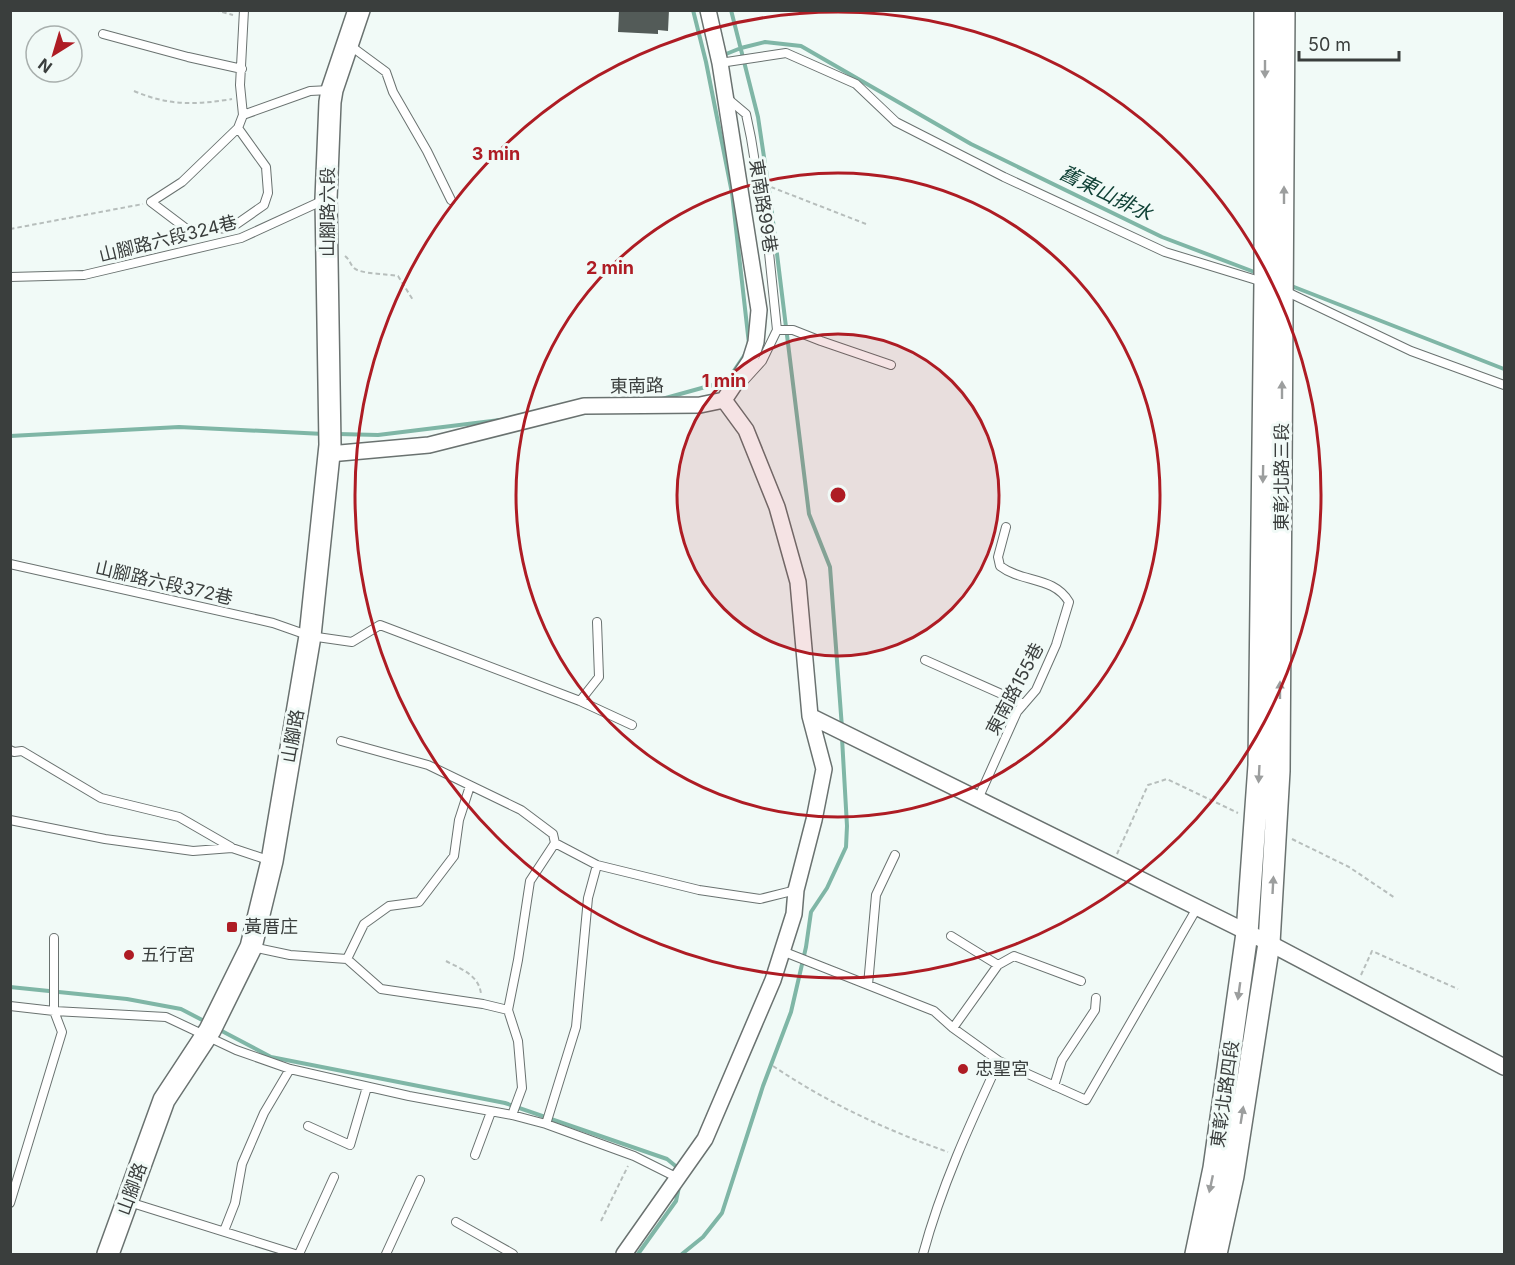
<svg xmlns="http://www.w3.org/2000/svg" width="1515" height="1265" font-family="Inter,'Noto Sans TC',sans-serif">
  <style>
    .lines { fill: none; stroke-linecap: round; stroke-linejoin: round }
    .stream { stroke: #7fb6a6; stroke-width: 4 }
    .building { fill: #535b58 }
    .lane-casing { stroke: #6a7270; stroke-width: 10 }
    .street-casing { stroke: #6a7270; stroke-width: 18 }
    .secondary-casing { stroke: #6a7270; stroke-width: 24 }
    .path { stroke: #b7bebc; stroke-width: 2; stroke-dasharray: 4.5 3; stroke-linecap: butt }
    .lane { stroke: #fff; stroke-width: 8 }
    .street { stroke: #fff; stroke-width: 15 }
    .secondary { stroke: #fff; stroke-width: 21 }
    .oneway { fill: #9c9e9e }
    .ring { fill: none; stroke: #ae1c24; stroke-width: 3 }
    .poi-dot { fill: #ae1c24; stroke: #f1faf7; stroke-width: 2 }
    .labels { text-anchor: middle; stroke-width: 6; stroke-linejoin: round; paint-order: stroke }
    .street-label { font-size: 18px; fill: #3a3e3d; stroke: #f1faf7 }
    .poi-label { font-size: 18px; fill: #3a3e3d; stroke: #f1faf7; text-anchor: start }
    .water-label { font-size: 20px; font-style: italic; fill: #104136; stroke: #f1faf7 }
    .centre { fill: #ae1c24; stroke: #f1faf7; stroke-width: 3 }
    .ring-label { font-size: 18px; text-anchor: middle; font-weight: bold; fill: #ae1c24; stroke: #f1faf7; stroke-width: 6; stroke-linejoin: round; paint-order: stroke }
  </style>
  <rect width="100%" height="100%" fill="#f1faf7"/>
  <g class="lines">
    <path class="stream" d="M693 10 706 62 732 193 749 344
      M731 10 758 117 770 197 809 514 830 567 842 728
      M721 56 741 48 765 42 801 46 971 144 1162 237 1257 273
      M1289 285 1504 369
      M662 399 727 381 746 353
      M338 434 378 435 500 420
      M10 436 179 427 324 434
      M10 987 127 999 181 1009 206 1022
      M218 1029 271 1057 505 1103 667 1159 678 1168
      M638 1254 676 1201 679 1187
      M682 1254 703 1237 722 1213 763 1086 791 1012 806 947 811 912 827 888 846 847 847 826 842 738"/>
  </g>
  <path class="building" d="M619 10H669L668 31 658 30V34L618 32Z"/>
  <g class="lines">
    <defs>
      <path id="lane" d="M103 34 188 57 242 69
        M348 44 386 72 393 92 427 151 451 200
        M720 63 786 53 856 84 896 122 1004 177 1165 252 1263 282
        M727 98 746 114 751 138 768 243 777 330
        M243 115 310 91 330 90
        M238 128 266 167 268 193 264 205 231 228 188 230 151 202 182 182 238 128 243 115 240 85 244 10
        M10 277 84 275 241 238 324 200
        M1285 291 1411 351 1504 385
        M742 383 762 361 777 330H793L821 341 891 365
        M10 564 273 623 310 636 352 642 380 625 580 701 632 725
        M925 660 1024 704
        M580 701 599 677 597 622
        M341 741 428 765 521 810 553 834 555 843 597 865 699 890 760 899 796 890
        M10 750 14 752 22 751 101 798 179 817 231 847
        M978 799 1017 712 1036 690 1056 645 1069 602C1054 576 1022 583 1000 566L998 557 1006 527
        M10 820 105 839 193 851 232 848 271 861
        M951 936 998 965
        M252 947 290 955 347 959 381 989 483 1004 508 1010
        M782 951 934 1011 953 1028 999 1061
        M347 959 364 924 389 906 419 902 454 856 459 820 470 786
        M868 985 876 895 895 855
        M10 1006 54 1011 166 1017 236 1050 290 1069 409 1096 512 1115 546 1124 634 1156 678 1178
        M953 1028 998 965 1014 956 1081 981
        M1054 1086 1062 1060 1095 1010 1096 998
        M512 1115 522 1088 518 1041 508 1010 518 960 530 881 555 843
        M546 1124 576 1027 588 898 597 865
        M308 1126 350 1145 367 1087
        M475 1155 491 1112
        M129 1202 295 1254
        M10 1203 62 1032 54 1011V938
        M456 1222 513 1254
        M224 1231 235 1203 242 1164 264 1113 290 1069
        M299 1254 334 1177
        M386 1254 420 1180
        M923 1254C941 1187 970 1124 999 1061L1086 1100 1197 908"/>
      <path id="street" d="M708 10 720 63 759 310 756 342 750 361 724 400
        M329 454 429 445 584 406 700 405 724 400
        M810 716 1269 943 1504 1067
        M624 1254 705 1139 773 980 794 914 796 890 814 820 824 769 810 716 798 582 777 507 746 430 724 400"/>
      <path id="secondary" d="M108 1254 164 1100 210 1030 251 947 272 861 310 636 330 445 326 199 330 102 332 90 359 10
        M1196 1254 1214 1168 1247 933 1259 765 1265 283V10
        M1216 1254 1233 1176 1269 943 1279 771 1284 10"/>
    </defs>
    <use href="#lane" class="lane-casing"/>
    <use href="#street" class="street-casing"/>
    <use href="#secondary" class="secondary-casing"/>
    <path class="path" d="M215 10 233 15
      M134 91C169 106 196 105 232 99
      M771 187 866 224
      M10 229 143 204
      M345 256C350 260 350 264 354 268 360 274 388 274 398 276L413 300
      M1292 839 1349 867 1395 898
      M1117 854 1148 785 1167 779 1238 813
      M446 961C461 969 479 975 481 994
      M1361 975 1372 951 1458 989
      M773 1066C828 1103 886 1130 948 1152
      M601 1221 628 1166"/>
    <use href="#lane" class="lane"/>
    <use href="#street" class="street"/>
    <use href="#secondary" class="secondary"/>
  </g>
  <defs><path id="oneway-solid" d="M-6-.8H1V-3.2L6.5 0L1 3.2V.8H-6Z" transform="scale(1.5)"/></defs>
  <g class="oneway">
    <use href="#oneway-solid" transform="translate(1265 69) rotate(90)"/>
    <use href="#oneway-solid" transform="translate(1284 195) rotate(-90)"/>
    <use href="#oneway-solid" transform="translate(1282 390) rotate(-90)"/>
    <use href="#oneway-solid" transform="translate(1263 474) rotate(91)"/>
    <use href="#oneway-solid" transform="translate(1280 690) rotate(-90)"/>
    <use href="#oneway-solid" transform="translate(1259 774) rotate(93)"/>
    <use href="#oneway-solid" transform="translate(1273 885) rotate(-87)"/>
    <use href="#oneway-solid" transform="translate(1239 991) rotate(98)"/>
    <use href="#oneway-solid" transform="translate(1242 1115) rotate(-81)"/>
    <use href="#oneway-solid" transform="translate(1211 1184) rotate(102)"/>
  </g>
  <circle cx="838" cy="495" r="161" fill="#ae1c24" fill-opacity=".12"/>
  <g class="ring">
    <circle cx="838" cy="495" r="161"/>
    <circle cx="838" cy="495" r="322"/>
    <circle cx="838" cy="495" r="483"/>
  </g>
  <g class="poi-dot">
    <rect x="226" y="921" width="12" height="12" rx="3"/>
    <circle cx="129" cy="955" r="6"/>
    <circle cx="963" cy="1069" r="6"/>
  </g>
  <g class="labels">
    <g class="street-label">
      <text transform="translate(763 206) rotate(81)" y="6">東南路99巷</text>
      <text transform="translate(328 212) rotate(-90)" y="6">山腳路六段</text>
      <text transform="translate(168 239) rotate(-14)" y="6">山腳路六段324巷</text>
      <text transform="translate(637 386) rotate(-1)" y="6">東南路</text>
      <text transform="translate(1282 477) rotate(-90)" y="6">東彰北路三段</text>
      <text transform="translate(164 583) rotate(13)" y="6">山腳路六段372巷</text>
      <text transform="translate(1015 689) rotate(-62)" y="6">東南路155巷</text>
      <text transform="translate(293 736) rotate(-80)" y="6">山腳路</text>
      <text transform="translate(1225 1094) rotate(-82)" y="6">東彰北路四段</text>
      <text transform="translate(132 1189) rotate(-70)" y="6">山腳路</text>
    </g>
    <g class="poi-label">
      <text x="244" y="933">黃厝庄</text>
      <text x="141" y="961">五行宮</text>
      <text x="975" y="1075">忠聖宮</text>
    </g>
    <g class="water-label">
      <text transform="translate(1106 193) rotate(26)" y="7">舊東山排水</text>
    </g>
  </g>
  <circle cx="838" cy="495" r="9" class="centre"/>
  <g class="ring-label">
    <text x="496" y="160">3 min</text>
    <text x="610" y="274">2 min</text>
    <text x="724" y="387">1 min</text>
  </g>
  <rect width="1515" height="1265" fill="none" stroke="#3a3e3d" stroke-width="24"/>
  <g transform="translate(54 54) rotate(217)"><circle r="28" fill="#f1faf7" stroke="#a8afad" stroke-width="1.5"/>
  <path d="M0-4.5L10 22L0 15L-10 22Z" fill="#ae1c24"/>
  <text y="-9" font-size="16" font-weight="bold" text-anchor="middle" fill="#3a3e3d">N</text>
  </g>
  <path d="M1299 51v9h100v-9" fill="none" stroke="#3a3e3d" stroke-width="3"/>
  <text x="1308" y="51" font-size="18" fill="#3a3e3d" stroke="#f1faf7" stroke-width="4.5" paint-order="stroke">50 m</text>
</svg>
